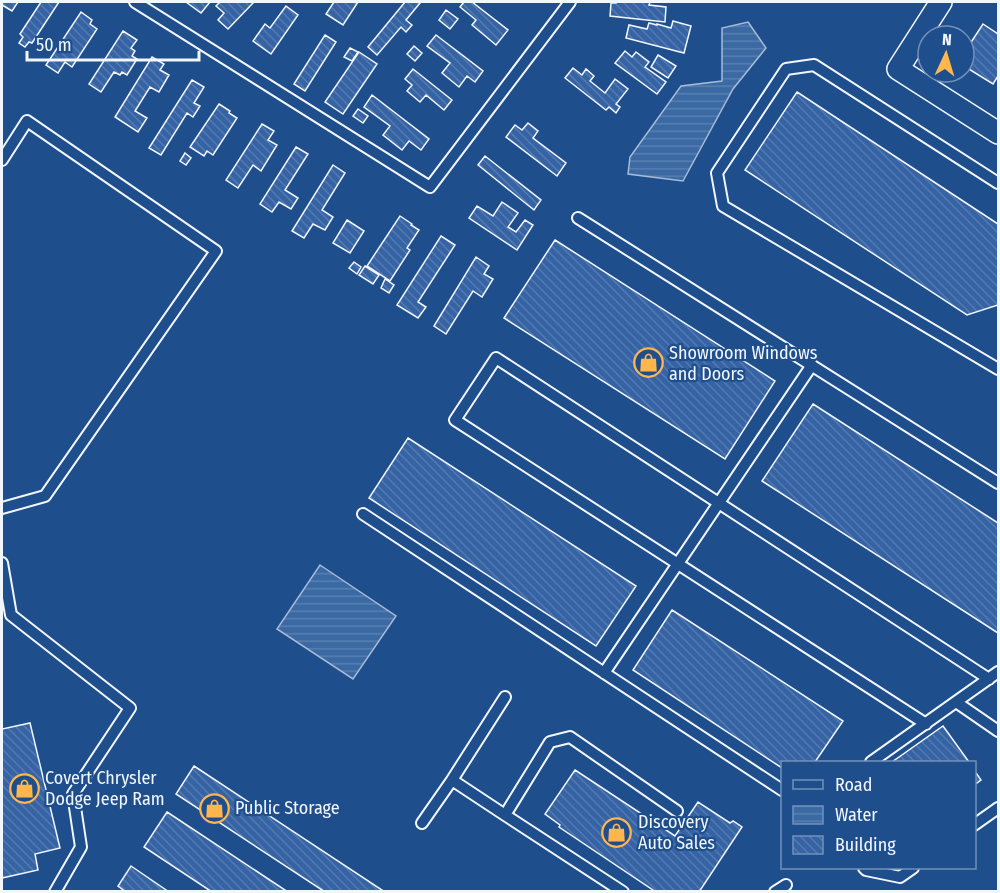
<svg xmlns="http://www.w3.org/2000/svg" width="1000" height="893" font-family="'Fira Sans Condensed',sans-serif">
  <style>
    .water { fill: url(#water-rules); stroke: #a8bbd7; stroke-width: 1.5 }
    .building { fill: url(#building-back-hatch); stroke: #f2f6ff; stroke-width: 1.5 }
    .lines { fill: none; stroke-linecap: round; stroke-linejoin: round }
    .lane-casing { stroke: #f2f6ff; stroke-width: 14 }
    .street-casing { stroke: #f2f6ff; stroke-width: 24 }
    .lane { stroke: #1f4e8c; stroke-width: 10 }
    .street { stroke: #1f4e8c; stroke-width: 21 }
    .labels { text-anchor: middle; stroke-width: 4.5; stroke-linejoin: round; paint-order: stroke }
    .poi-label { font-size: 18px; fill: #f2f6ff; stroke: #1f4e8c; text-anchor: start }
  </style>
  <defs>
    <pattern id="water-rules" width="6" height="5" patternUnits="userSpaceOnUse" patternTransform="scale(1.5)"><rect width="6" height="5" fill="#3b69a3"/><path d="M0 2.5h6" fill="none" stroke="#587fb1"/></pattern>
    <pattern id="building-back-hatch" width="6" height="6" patternUnits="userSpaceOnUse" patternTransform="scale(1.5)"><rect width="6" height="6" fill="#3563a3"/><path d="M-1 5l2 2M0 0l6 6M5-1l2 2" fill="none" stroke="#537ab1"/></pattern>
  </defs>
  <rect width="100%" height="100%" fill="#1f4e8c"/>
  <path class="water" d="M748 22 766 48 733 89 683 181 628 174 630 157 681 86 722 81V28Z
    M320 565 396 616 353 679 277 629Z"/>
  <path class="building" d="M2 2H18L12 11 2 5Z
    M41 2H59L32 43 29 42 25 47 19 43 23 37 20 34Z
    M186 2H210L201 13Z
    M220 2H254L228 29 218 20 224 13 216 6Z
    M334 2H358L343 25 326 14Z
    M405 2H417L420 3 406 20 412 25 406 32 401 27 377 55 368 47Z
    M464 2H472L508 30 496 45 472 25 476 20 460 7Z
    M616 2H650L649 5 666 7 665 22 610 16 611 3H616Z
    M286 6 298 15 271 54 253 41 265 24 270 28Z
    M446 10 458 19 450 29 439 20Z
    M81 12 92 20 90 24 97 29 72 67 65 62 58 73 46 65Z
    M673 21 691 26 684 53 626 38 629 25 647 29 649 23 657 25V24L671 28Z
    M983 24 998 34V76L993 84 964 66V53Z
    M123 31 137 40 131 48 135 51 132 56 137 59 127 75 122 72 120 75 114 72 101 92 89 84Z
    M325 35 336 42 305 91 294 84Z
    M436 35 483 71 475 82 467 76 459 87 442 73 450 63 427 46Z
    M414 46 422 53 415 61 407 54Z
    M350 48 358 52 352 61 344 57Z
    M625 51 632 57 636 52 649 62 645 67 666 82 657 94 615 63Z
    M359 52 377 64 343 114 325 102Z
    M658 55 676 66 668 78 651 67Z
    M152 57 164 64 160 70 169 75 159 92 150 87 135 111 147 118 138 132 115 117Z
    M573 68 582 75 586 69 594 76 590 81 605 93 615 79 628 89 616 104 620 107 616 113 609 107 606 110 565 78Z
    M413 69 452 100 444 110 426 95 420 102 407 91 412 85 405 79Z
    M192 80 204 87 194 103 200 106 193 117 187 113 161 155 149 148Z
    M797 92 998 224V305L967 315 745 170Z
    M372 95 429 139 421 150 409 141 402 150 383 135 390 126 364 107Z
    M219 104 230 111 229 113 237 118 213 155 207 151 204 156 190 147Z
    M358 109 368 116 363 123 353 116Z
    M528 123 538 131 533 138 566 163 557 176 506 137 515 125 522 130Z
    M262 124 274 131 268 140 277 145 261 171 253 165 238 188 226 180Z
    M296 147 308 154 285 190 298 198 291 209 279 202 272 212 260 204Z
    M185 153 191 158 186 165 180 161Z
    M485 156 541 200 534 210 478 165Z
    M333 165 345 173 322 210 333 217 325 230 313 224 304 238 292 231Z
    M502 202 518 213 508 227 516 232 525 220 533 225 517 250 469 218 477 206 493 216Z
    M400 216 412 224 411 225 419 230 407 248 410 250 390 281 367 266Z
    M347 220 364 231 350 253 333 243Z
    M441 236 455 245 418 302 426 307 418 318 397 305Z
    M555 240 775 381 725 459 504 318Z
    M476 257 489 266 484 274 493 279 482 297 473 291 446 334 434 326Z
    M354 262 361 267 357 274 349 268Z
    M365 266 379 275 373 284 359 275Z
    M385 279 394 285 389 293 381 288Z
    M813 404 998 523V633L762 481Z
    M408 438 636 586 596 646 369 498Z
    M672 610 843 721 815 762H782V768L633 670Z
    M30 723 60 848 35 854 38 870 2 878V729Z
    M943 726 969 762H892Z
    M194 766 385 892H325L176 794Z
    M575 770 675 836 698 802 730 823 733 821 742 827 699 892H656L559 827 560 825 545 814Z
    M974 770 981 780 974 785Z
    M167 812 288 892H212L144 847Z
    M131 866 169 892H126L118 886Z"/>
  <g class="lines">
    <defs>
      <path id="lane" d="M135 2 430 187 570 2
        M2 160 27 121 216 251 45 496 2 508
        M998 183 814 65 786 69 717 173 723 206 998 369
        M578 218 998 483
        M363 514 782 790
        M2 563 11 615 130 708 73 794 81 847 55 892
        M604 673 812 365
        M956 702 998 731
        M926 724 455 420 496 358 989 679
        M871 762 998 672
        M505 815 452 780 505 697
        M422 823 452 780
        M974 825 998 808
        M864 868 866 870 900 877 913 868
        M623 892 505 815 550 742 570 737 677 811
        M775 892 786 885"/>
      <path id="street" d="M941 2 898 69 998 133"/>
    </defs>
    <use href="#lane" class="lane-casing"/>
    <use href="#street" class="street-casing"/>
    <use href="#lane" class="lane"/>
    <use href="#street" class="street"/>
  </g>
  <defs>
    <symbol id="shop-ring" viewBox="-11 -11 22 22"><circle r="9.5" fill="#1f4e8c" stroke="#ffb74d" stroke-width="1.5"/><path d="M-5-2.5h2.3a2.7 3.5 0 0 1 5.4 0H5L5.5 6h-11ZM-1.5-2.5h3a1.5 2.3 0 0 0-3 0Z" fill="#ffb74d"/></symbol>
  </defs>
  <g fill-rule="evenodd">
    <use href="#shop-ring" x="632" y="346" width="33" height="33"/>
    <use href="#shop-ring" x="8" y="772" width="33" height="33"/>
    <use href="#shop-ring" x="198" y="792" width="33" height="33"/>
    <use href="#shop-ring" x="600" y="816" width="33" height="33"/>
  </g>
  <g class="labels">
    <g class="poi-label">
      <text x="669" y="359">Showroom Windows<tspan x="669" dy="21">and Doors</tspan></text>
      <text x="45" y="784">Covert Chrysler<tspan x="45" dy="21">Dodge Jeep Ram</tspan></text>
      <text x="235" y="814">Public Storage</text>
      <text x="638" y="828">Discovery<tspan x="638" dy="21">Auto Sales</tspan></text>
    </g>
  </g>
  <rect width="1000" height="893" fill="none" stroke="#f2f6ff" stroke-width="6"/>
  <rect x="781" y="761" width="195" height="108" fill="#1f4e8c" stroke="#7391ba" stroke-width="1.5"/>
  <rect x="793" y="780" width="30" height="9" fill="#1f4e8c" stroke="#7391ba" stroke-width="1.5"/>
  <text x="835" y="791" font-size="18" fill="#f2f6ff">Road</text>
  <rect x="793" y="806" width="30" height="18" fill="url(#water-rules)" stroke="#7391ba" stroke-width="1.5"/>
  <text x="835" y="821" font-size="18" fill="#f2f6ff">Water</text>
  <rect x="793" y="836" width="30" height="18" fill="url(#building-back-hatch)" stroke="#7391ba" stroke-width="1.5"/>
  <text x="835" y="851" font-size="18" fill="#f2f6ff">Building</text>
  <g transform="translate(946 54) rotate(4)"><circle r="28" fill="#1f4e8c" stroke="#7391ba" stroke-width="1.5"/>
  <path d="M0-4.5L10 22L0 15L-10 22Z" fill="#ffb74d"/>
  <text y="-9" font-size="16" font-weight="bold" text-anchor="middle" fill="#f2f6ff">N</text>
  </g>
  <path d="M27 51v9h172v-9" fill="none" stroke="#f2f6ff" stroke-width="3"/>
  <text x="36" y="51" font-size="18" fill="#f2f6ff" stroke="#1f4e8c" stroke-width="4.5" paint-order="stroke">50 m</text>
</svg>
